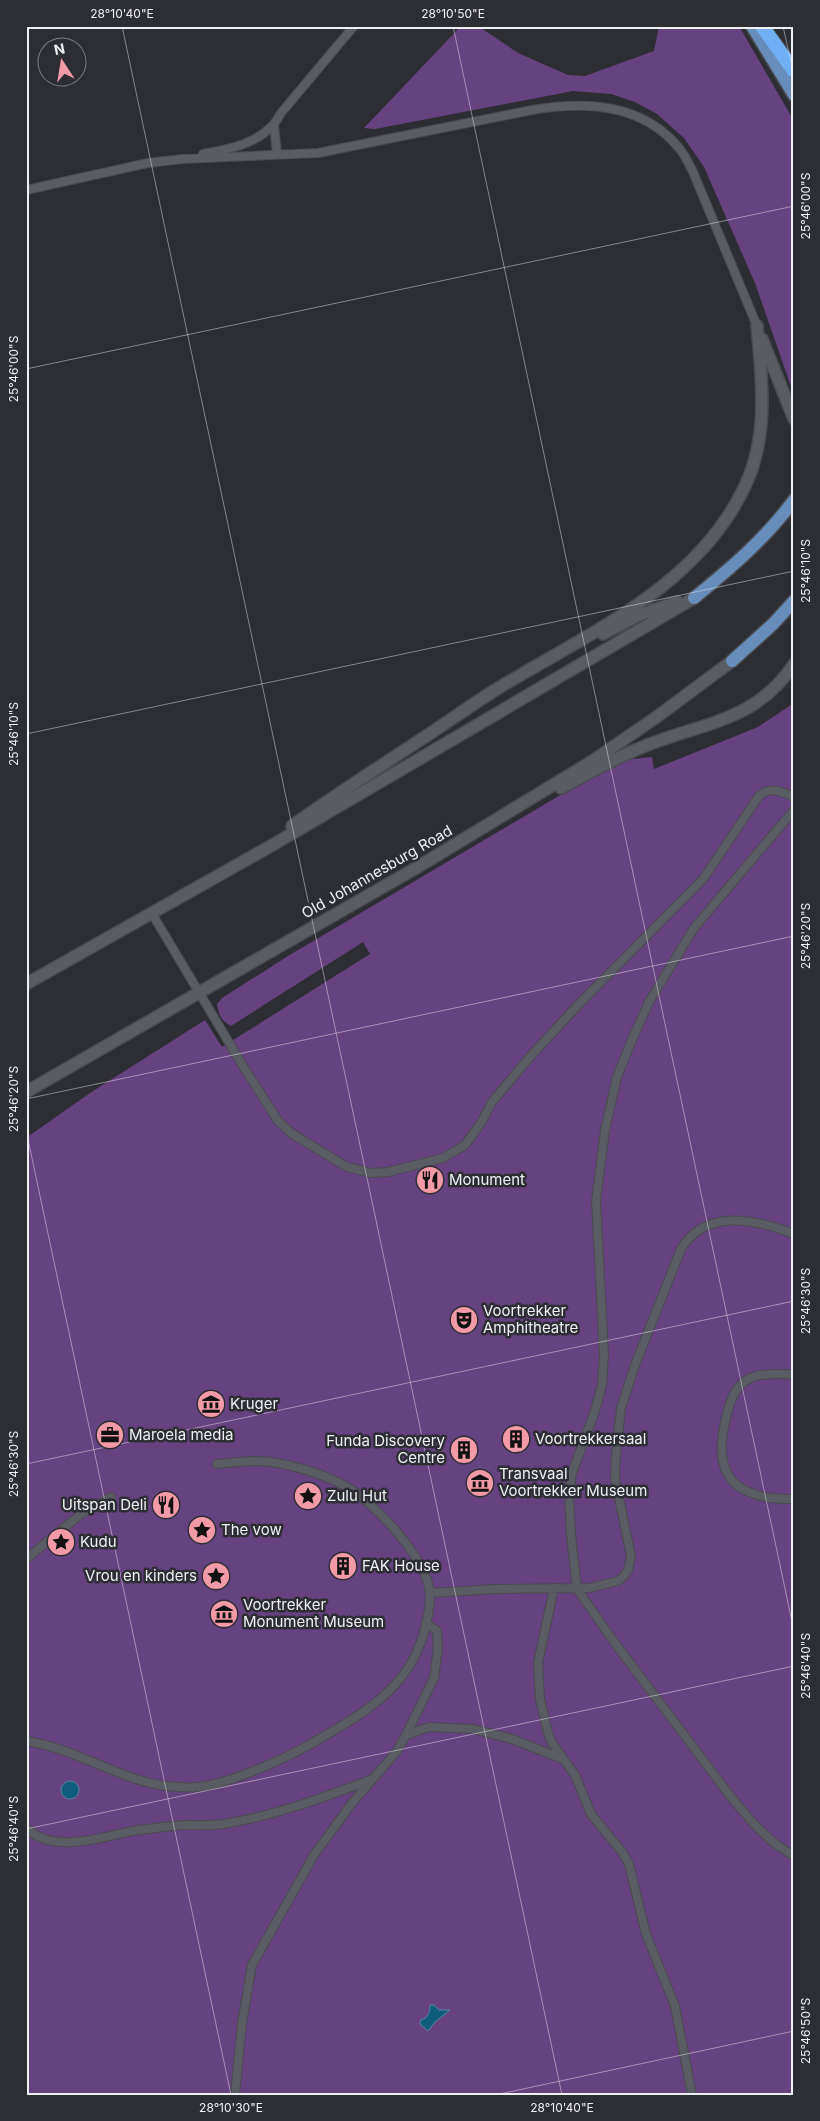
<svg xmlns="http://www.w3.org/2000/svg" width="820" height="2121" font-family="Inter,sans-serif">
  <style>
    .green { fill: #674280 }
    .water { fill: #0f5c7c; stroke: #5288a0 }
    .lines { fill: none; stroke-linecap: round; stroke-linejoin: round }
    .street-casing { stroke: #494b50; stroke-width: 10 }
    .secondary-casing { stroke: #494b50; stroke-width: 14 }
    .primary-casing { stroke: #494b50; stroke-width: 15 }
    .highway-casing { stroke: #494b50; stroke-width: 16 }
    .street { stroke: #595c62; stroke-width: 8 }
    .secondary { stroke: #595c62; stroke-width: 11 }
    .primary { stroke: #678eba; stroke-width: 12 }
    .highway { stroke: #71aff4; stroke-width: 14 }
    .ticks { fill: none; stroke: #eff0f4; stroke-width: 1; stroke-opacity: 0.45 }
    .labels { text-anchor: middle; stroke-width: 5; stroke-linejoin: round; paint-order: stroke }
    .street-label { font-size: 15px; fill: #eff0f4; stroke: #2d2e34 }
    .poi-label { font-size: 15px; fill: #eff0f4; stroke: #2d2e34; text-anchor: start }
    .neatline { fill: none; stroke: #eff0f4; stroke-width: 2 }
    .ticks-label { font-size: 12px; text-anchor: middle; fill: #eff0f4 }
  </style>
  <rect width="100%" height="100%" fill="#2d2e34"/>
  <path class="green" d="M461 26H478L518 53 568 75 585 76 654 51 659 26H739L794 121V395L755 283 704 167 684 138 657 114 635 102 611 94 573 91 375 129 364 128Z
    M794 703V2095H26V1138L90 1093 205 1020 222 1047 370 954 363 942 231 1026C221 1020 219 1016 217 1004L222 998 288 956 596 774 624 760 652 757 654 769 758 727Z"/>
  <path class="water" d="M61 1790a9 9 0 1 1 18 0a9 9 0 1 1-18 0Z
    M430 2005H434L439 2010H450L435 2022 428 2031 420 2024 421 2020C428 2018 430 2013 430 2005Z"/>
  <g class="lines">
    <defs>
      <path id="street" d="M274 125 277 154
        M203 154C228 149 254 145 272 126 276 123 278 117 281 113L354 26
        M26 190 148 163 182 159 318 153 532 110C585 101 642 103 679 148 685 155 689 164 693 172L757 326
        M794 810 694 928 649 1002 631 1042 617 1077 605 1130 596 1201 604 1354 602 1385 595 1411 572 1473 569 1493 571 1535 577 1589 617 1646 731 1797 754 1824 774 1843 794 1856
        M151 912 243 1066 278 1121 291 1133 347 1167 371 1173 388 1172 443 1158 465 1145 481 1123 492 1102 529 1058 578 1005 703 879 759 796C770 786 781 791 794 797
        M794 1374C777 1375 760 1371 745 1381 733 1390 729 1405 726 1418 711 1477 736 1500 794 1499
        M26 1559 81 1514 111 1497
        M554 1588 538 1663 540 1699 548 1733 552 1743 575 1775 591 1814 622 1852 629 1864 646 1934 675 2006 692 2095
        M430 1593 494 1589 589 1588 618 1581 624 1576 628 1570 631 1556 615 1479 616 1454 621 1408 635 1365 681 1249C706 1208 755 1219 794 1234
        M406 1735 429 1727 473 1729 512 1739 563 1759
        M26 1741C88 1750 130 1792 198 1787 229 1784 287 1758 314 1742 349 1722 389 1700 410 1665 422 1645 430 1617 430 1594 428 1560 374 1501 345 1486 322 1473 282 1461 255 1461 243 1461 229 1463 217 1464
        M26 1828C56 1856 104 1835 139 1830 154 1828 170 1826 185 1825 198 1825 211 1826 223 1824 274 1816 322 1798 370 1780
        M235 2095 242 2023 252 1965 314 1855 352 1803 397 1751 406 1735 434 1678 438 1648 437 1631 426 1623"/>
      <path id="secondary" d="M762 339 794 419
        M603 634 639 615 678 602
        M561 788C590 772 619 756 650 744 707 722 757 720 794 664
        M292 826C332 797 375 770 417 742 442 726 467 708 492 692 584 635 697 589 745 486 769 436 762 379 757 326
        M26 984 269 847 694 598
        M26 1092 416 868 591 762 658 716 732 661"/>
      <path id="primary" d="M752 26 794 95
        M694 598C731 568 766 538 794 500
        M732 661 773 624 794 601"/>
      <path id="highway" d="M762 26 794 71"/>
    </defs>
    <use href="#street" class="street-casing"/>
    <use href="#secondary" class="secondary-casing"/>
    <use href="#primary" class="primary-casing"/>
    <use href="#highway" class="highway-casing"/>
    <use href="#street" class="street"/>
    <use href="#secondary" class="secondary"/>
    <use href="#primary" class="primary"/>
    <use href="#highway" class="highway"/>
  </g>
  <path class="ticks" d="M122 26 562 2095M453 26 794 1631M783 26 794 76M26 369 794 206M26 734 794 571M26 1099 794 936M26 1130 231 2095M26 1464 794 1301M26 1829 794 1666M495 2095 794 2031"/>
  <defs>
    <symbol id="restaurant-disc" viewBox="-11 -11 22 22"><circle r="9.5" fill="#f39aa9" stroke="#2d2e34"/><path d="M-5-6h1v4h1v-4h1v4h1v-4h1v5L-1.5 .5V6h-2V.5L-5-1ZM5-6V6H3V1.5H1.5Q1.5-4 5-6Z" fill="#111"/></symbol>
    <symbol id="theatre-disc" viewBox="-11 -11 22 22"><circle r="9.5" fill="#f39aa9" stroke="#2d2e34"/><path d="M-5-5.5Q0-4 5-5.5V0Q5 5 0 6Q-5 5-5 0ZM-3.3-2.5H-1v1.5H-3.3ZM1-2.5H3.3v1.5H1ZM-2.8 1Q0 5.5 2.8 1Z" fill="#111"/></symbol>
    <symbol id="museum-disc" viewBox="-11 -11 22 22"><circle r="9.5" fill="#f39aa9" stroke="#2d2e34"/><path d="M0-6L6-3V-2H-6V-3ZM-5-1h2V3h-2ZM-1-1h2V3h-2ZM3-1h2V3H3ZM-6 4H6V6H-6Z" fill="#111"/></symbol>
    <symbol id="office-disc" viewBox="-11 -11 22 22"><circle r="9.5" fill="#f39aa9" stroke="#2d2e34"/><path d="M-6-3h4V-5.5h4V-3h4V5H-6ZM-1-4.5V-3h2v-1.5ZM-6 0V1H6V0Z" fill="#111"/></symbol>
    <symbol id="building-disc" viewBox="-11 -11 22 22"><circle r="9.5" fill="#f39aa9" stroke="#2d2e34"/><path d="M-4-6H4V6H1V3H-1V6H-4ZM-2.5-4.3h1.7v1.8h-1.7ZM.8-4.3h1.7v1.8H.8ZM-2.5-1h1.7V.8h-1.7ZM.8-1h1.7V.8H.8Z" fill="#111"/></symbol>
    <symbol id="sight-disc" viewBox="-11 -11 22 22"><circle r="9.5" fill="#f39aa9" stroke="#2d2e34"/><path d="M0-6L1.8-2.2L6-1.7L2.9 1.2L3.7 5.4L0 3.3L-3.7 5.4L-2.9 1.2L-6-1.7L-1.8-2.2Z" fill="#111"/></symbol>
  </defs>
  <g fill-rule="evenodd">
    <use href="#restaurant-disc" x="414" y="1164" width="32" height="32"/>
    <use href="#theatre-disc" x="448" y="1304" width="32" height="32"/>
    <use href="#museum-disc" x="195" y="1388" width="32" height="32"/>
    <use href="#office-disc" x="94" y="1419" width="32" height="32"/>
    <use href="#building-disc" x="500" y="1423" width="32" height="32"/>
    <use href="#building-disc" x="448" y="1434" width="32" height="32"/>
    <use href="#museum-disc" x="464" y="1467" width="32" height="32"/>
    <use href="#sight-disc" x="292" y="1480" width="32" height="32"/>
    <use href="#restaurant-disc" x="150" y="1489" width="32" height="32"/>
    <use href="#sight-disc" x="186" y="1514" width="32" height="32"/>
    <use href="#sight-disc" x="45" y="1526" width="32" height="32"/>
    <use href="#building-disc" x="327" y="1550" width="32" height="32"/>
    <use href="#sight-disc" x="200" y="1560" width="32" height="32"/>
    <use href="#museum-disc" x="208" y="1598" width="32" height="32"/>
  </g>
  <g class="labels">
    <g class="street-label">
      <text transform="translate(377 872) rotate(-30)" y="5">Old Johannesburg Road</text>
    </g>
    <g class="poi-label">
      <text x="449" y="1185">Monument</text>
      <text x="483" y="1316">Voortrekker<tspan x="483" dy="17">Amphitheatre</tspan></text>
      <text x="230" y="1409">Kruger</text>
      <text x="129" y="1440">Maroela media</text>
      <text x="535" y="1444">Voortrekkersaal</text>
      <text x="445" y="1446" text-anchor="end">Funda Discovery<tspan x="445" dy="17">Centre</tspan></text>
      <text x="499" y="1479">Transvaal<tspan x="499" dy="17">Voortrekker Museum</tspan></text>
      <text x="327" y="1501">Zulu Hut</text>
      <text x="147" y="1510" text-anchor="end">Uitspan Deli</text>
      <text x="221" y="1535">The vow</text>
      <text x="80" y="1547">Kudu</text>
      <text x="362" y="1571">FAK House</text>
      <text x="197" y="1581" text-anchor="end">Vrou en kinders</text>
      <text x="243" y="1610">Voortrekker<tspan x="243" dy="17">Monument Museum</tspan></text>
    </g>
  </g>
  <rect width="820" height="2121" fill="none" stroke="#2d2e34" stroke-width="55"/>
  <g transform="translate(62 62) rotate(348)"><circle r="24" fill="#2d2e34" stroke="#7b7c81"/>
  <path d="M0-4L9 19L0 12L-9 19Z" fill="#f39aa9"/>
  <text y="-8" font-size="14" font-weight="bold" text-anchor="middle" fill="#eff0f4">N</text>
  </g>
  <rect x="28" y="28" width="764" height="2066" class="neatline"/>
  <g class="ticks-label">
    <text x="122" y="18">28°10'40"E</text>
    <text x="453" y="18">28°10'50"E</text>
    <text transform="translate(806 206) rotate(-90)" y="4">25°46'00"S</text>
    <text transform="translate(14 369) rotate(-90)" y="4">25°46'00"S</text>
    <text transform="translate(806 571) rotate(-90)" y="4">25°46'10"S</text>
    <text transform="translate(14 734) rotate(-90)" y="4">25°46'10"S</text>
    <text transform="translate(806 936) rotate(-90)" y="4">25°46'20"S</text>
    <text transform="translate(14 1099) rotate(-90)" y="4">25°46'20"S</text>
    <text transform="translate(806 1301) rotate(-90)" y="4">25°46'30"S</text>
    <text transform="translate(14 1464) rotate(-90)" y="4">25°46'30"S</text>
    <text transform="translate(806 1666) rotate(-90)" y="4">25°46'40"S</text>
    <text transform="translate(14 1829) rotate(-90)" y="4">25°46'40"S</text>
    <text transform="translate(806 2031) rotate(-90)" y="4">25°46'50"S</text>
    <text x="231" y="2112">28°10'30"E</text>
    <text x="562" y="2112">28°10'40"E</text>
  </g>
</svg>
